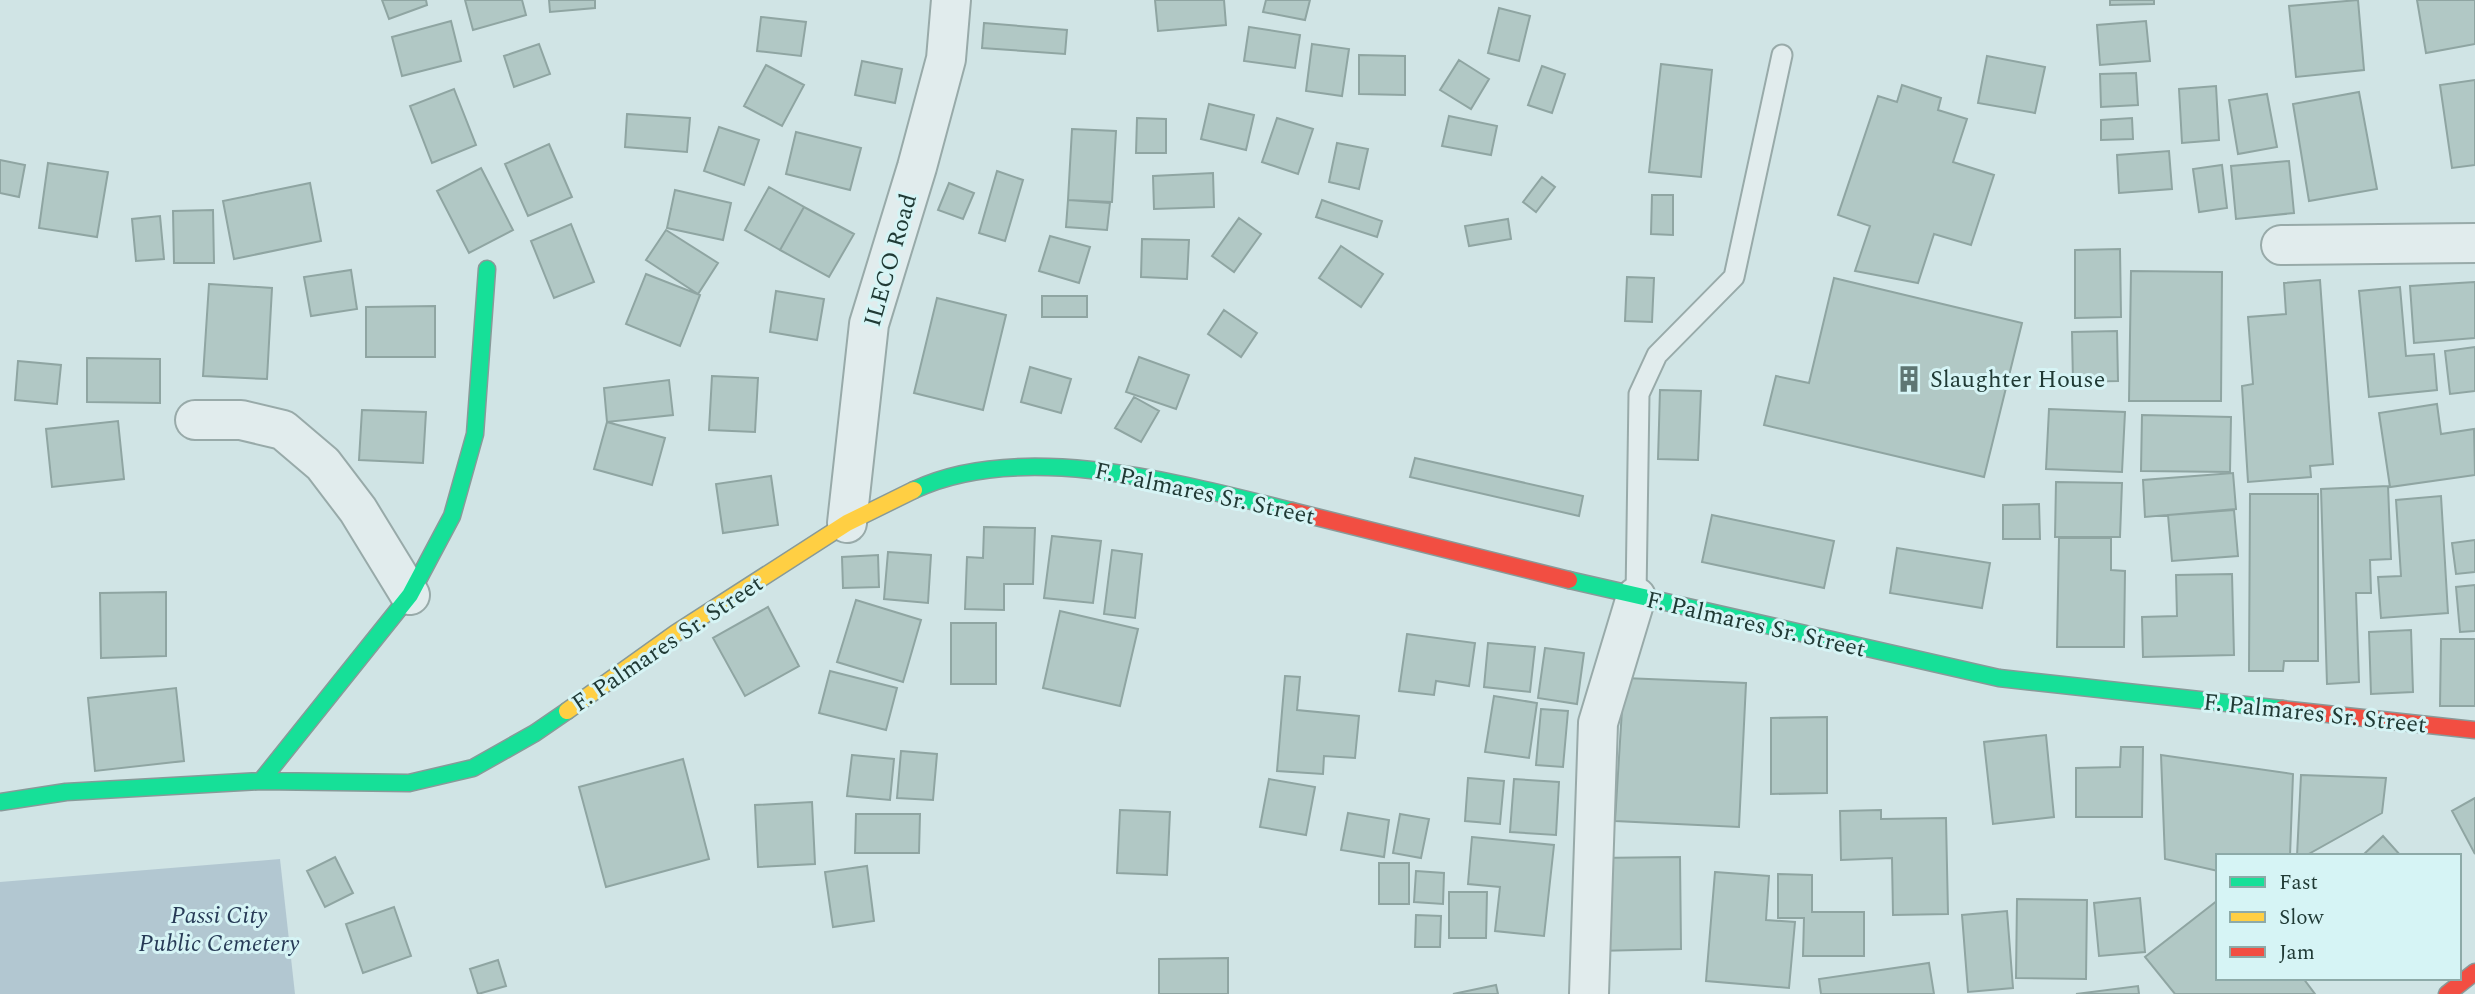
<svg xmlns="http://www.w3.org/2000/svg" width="2475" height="994" font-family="Spectral,serif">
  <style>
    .cemetery { fill: #b2c7d1 }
    .building { fill: #b1c8c5; stroke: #8fa5a2; stroke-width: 2 }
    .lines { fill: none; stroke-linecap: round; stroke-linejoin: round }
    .lane-casing { stroke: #98aaa9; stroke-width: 23 }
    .street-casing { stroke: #98aaa9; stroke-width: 42 }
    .fast-casing { stroke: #889a99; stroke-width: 19 }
    .slow-casing { stroke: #889a99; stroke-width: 19 }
    .jam-casing { stroke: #889a99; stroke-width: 19 }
    .lane { stroke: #e1eced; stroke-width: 19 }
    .street { stroke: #e1eced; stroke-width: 38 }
    .fast { stroke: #16e098; stroke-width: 16 }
    .slow { stroke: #ffcf43; stroke-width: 16 }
    .jam { stroke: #f24e42; stroke-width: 16 }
    .labels { text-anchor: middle; stroke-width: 6; stroke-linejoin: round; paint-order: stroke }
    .street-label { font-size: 24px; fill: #203a35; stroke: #d6f4f5 }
    .poi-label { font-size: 24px; fill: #203a35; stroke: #d6f4f5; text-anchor: start }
    .park-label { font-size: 24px; font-style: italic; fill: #273a56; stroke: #d6f4f5 }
  </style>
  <rect width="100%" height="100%" fill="#d0e4e5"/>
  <path class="cemetery" d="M280 859 295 994H0V882Z"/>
  <path class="building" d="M382 0H426L427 5 389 19Z
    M465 0H522L526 15 473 30Z
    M549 0H595V8L550 12Z
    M1155 0H1224L1226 25 1158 31Z
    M1266 0H1310L1305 20 1263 12Z
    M2110 0H2154V4L2110 5Z
    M2358 0 2364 70 2296 77 2289 6Z
    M2417 0H2475V44L2426 53Z
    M1499 8 1530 16 1519 61 1488 53Z
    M761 17 806 22 801 56 757 51Z
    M451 21 461 61 402 76 392 37Z
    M2146 21 2150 61 2100 65 2097 25Z
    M984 23 1067 30 1065 54 982 48Z
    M1249 27 1300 35 1295 68 1244 61Z
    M539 44 550 74 514 87 504 56Z
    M1312 44 1349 49 1342 96 1306 91Z
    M1359 55 1405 56V95L1359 94Z
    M1987 56 2045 67 2035 113 1978 103Z
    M1459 60 1489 79 1471 109 1440 90Z
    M862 61 902 69 895 103 855 95Z
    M1661 64 1712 70 1701 177 1649 172Z
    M766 65 804 85 782 126 744 106Z
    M1542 66 1565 74 1552 113 1528 105Z
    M2136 73 2138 105 2101 107 2100 74Z
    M2475 80V165L2452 168 2440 85Z
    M1902 85 1941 98 1938 110 1967 119 1953 162 1994 175 1971 245 1934 234 1918 283 1855 271 1870 226 1838 215 1878 96 1897 102Z
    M2216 86 2219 140 2182 143 2179 89Z
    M454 89 476 145 432 163 410 106Z
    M2359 92 2377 189 2309 201 2293 104Z
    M2267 94 2277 147 2238 154 2229 100Z
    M1209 104 1254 115 1246 150 1201 139Z
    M627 114 690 118 687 152 625 147Z
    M1449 116 1497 126 1491 155 1442 146Z
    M1137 118 1166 119V153H1136Z
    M1277 118 1313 129 1298 174 1262 162Z
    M2132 118 2133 139 2101 140V120Z
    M719 127 759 140 744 185 704 171Z
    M1072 129 1116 131 1112 202 1068 200Z
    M796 132 861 148 850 190 786 174Z
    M1337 143 1368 149 1359 189 1329 182Z
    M549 144 572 197 528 216 505 164Z
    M2169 151 2172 189 2119 193 2117 155Z
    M0 160 25 165 19 197 0 193Z
    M2289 161 2294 213 2236 219 2231 166Z
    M48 163 108 172 97 237 39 228Z
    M2222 165 2227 208 2199 212 2193 169Z
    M481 168 513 230 469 253 437 191Z
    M997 171 1023 180 1005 241 979 233Z
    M1213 173 1214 207 1154 209 1153 176Z
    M1542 177 1555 187 1536 212 1523 202Z
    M310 183 321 241 234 259 223 201Z
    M949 183 974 193 963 219 938 210Z
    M769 187 804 207 780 250 745 230Z
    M675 190 731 203 723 240 667 228Z
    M1652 195H1673V235L1651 234Z
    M1068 200 1110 203 1107 230 1066 227Z
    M1322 200 1382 221 1377 237 1316 217Z
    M804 207 854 234 829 277 780 250Z
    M213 210 214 263H174L173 211Z
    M160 216 164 259 136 261 132 219Z
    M1239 218 1261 234 1234 272 1212 256Z
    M1508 219 1511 239 1469 246 1465 226Z
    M571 224 594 282 554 298 531 241Z
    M666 230 718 263 698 294 646 260Z
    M1050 236 1090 247 1079 283 1039 271Z
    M1142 239 1189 240 1187 279 1141 277Z
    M1341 246 1383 274 1361 307 1319 278Z
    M2120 249 2121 317 2075 318V250Z
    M351 270 357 309 311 316 304 277Z
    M2131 271 2222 272 2221 401H2129Z
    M646 274 700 295 680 346 626 324Z
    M1627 277 1654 278 1652 322 1625 321Z
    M1834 278 2022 323 1984 477 1764 425 1776 376 1809 383Z
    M2320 280 2333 464 2310 466 2311 477 2248 482 2242 386 2253 384 2248 317 2286 314 2284 283Z
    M2475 282V338L2414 343 2410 286Z
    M209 284 272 288 267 379 203 376Z
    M2400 287 2406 356 2434 354 2437 390 2369 397 2359 291Z
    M776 291 824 299 817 340 770 332Z
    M1042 296H1087V317H1042Z
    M937 298 1006 315 983 410 914 393Z
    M435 306V357H366V307Z
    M1224 310 1257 333 1241 357 1208 334Z
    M2117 331 2118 381 2073 382 2072 332Z
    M2475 347V391L2450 394 2445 351Z
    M1139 357 1189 375 1176 409 1126 392Z
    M87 358 160 359V403L87 402Z
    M18 361 61 365 57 404 15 400Z
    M1030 367 1071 379 1061 413 1021 402Z
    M712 376 758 378 755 432 709 430Z
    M669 380 673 415 607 422 604 388Z
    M1660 390 1701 391 1698 460 1658 459Z
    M1134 397 1159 411 1141 442 1115 428Z
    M2437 404 2441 434 2474 429 2475 475 2390 487 2379 413Z
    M2049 409 2125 412 2122 472 2046 469Z
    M362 410 426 412 423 463 359 460Z
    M2142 415 2231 417 2230 472 2141 471Z
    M118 421 124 479 52 487 46 429Z
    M607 422 665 438 652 485 594 469Z
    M1415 458 1583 496 1579 516 1410 477Z
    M2233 473 2236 509 2145 517 2143 480Z
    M771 476 778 525 723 533 716 484Z
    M2056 482 2122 483 2120 537H2055Z
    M2388 486 2391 559 2370 560 2371 593H2356L2359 682 2327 684 2321 489Z
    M2250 494H2318V661H2284L2283 671H2249Z
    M2441 496 2448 613 2381 618 2378 577 2401 576 2396 500Z
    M2039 504 2040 539H2003V505Z
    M2234 510 2238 556 2172 561 2168 515Z
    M1712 515 1834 541 1824 588 1702 562Z
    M984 527 1035 528 1033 584H1004V610L965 609 967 557 983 558Z
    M1052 536 1101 541 1093 603 1044 598Z
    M2059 538H2111V570L2125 571 2124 647H2057Z
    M2475 540V572L2456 574 2452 543Z
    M1897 548 1990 563 1982 608 1890 593Z
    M1112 550 1142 554 1135 618 1104 614Z
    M888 552 931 555 928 603 884 599Z
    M878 555 879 587 843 588 842 557Z
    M2232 574 2234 655 2143 657 2142 617 2177 616 2176 575Z
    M2475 585V631L2460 632 2456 587Z
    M166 592V656L101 658 100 593Z
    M856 600 921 620 903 682 837 662Z
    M768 607 799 666 745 696 713 638Z
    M1060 611 1138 629 1120 706 1043 688Z
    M951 623H996V684H951Z
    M2411 630 2413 692 2371 694 2369 632Z
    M1407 634 1475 643 1469 686 1436 681 1434 695 1399 691Z
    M2441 639H2475V706H2440Z
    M1488 643 1535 647 1530 692 1484 687Z
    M1545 648 1584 653 1577 704 1538 698Z
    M830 671 897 688 886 730 819 713Z
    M1285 676 1300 677 1297 710 1359 716 1355 758 1324 756 1323 774 1277 771Z
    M1624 678 1746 683 1739 827 1615 821Z
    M176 688 184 761 95 771 88 698Z
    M1494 696 1537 703 1529 758 1485 752Z
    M1541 709 1568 711 1563 767 1536 765Z
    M1827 717V793L1771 794V718Z
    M2046 735 2054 817 1993 824 1984 742Z
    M2121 747H2143L2142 817H2076V768L2120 767Z
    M901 751 937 754 933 800 897 798Z
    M852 755 894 759 890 800 847 796Z
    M2161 755 2293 774 2290 856H2218V871L2165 859Z
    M683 759 709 859 606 887 579 787Z
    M2301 775 2386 778 2382 813 2305 856H2297Z
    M1468 778 1504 781 1500 824 1465 821Z
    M1269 779 1315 787 1306 835 1260 827Z
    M1514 779 1559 782 1556 835 1510 832Z
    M2475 798V854L2452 811Z
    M812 802 815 864 758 867 755 805Z
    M1120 810 1170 812 1167 875 1117 873Z
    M1881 810V819L1946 818 1948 914 1893 915 1892 858 1841 860 1840 811Z
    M1348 813 1389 820 1384 857 1341 850Z
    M856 814H920L919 853H855Z
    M1400 814 1429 819 1421 858 1393 853Z
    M2383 836 2401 856H2362Z
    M1472 837 1554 845 1544 936 1495 931 1500 887 1468 884Z
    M335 857 353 893 325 907 307 871Z
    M1680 857 1681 949 1596 951 1595 858Z
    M1379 863H1409V904H1379Z
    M867 866 874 921 833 927 825 872Z
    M1416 871 1444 873 1443 904 1414 902Z
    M1715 872 1769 876 1766 920 1795 922 1789 988 1706 981Z
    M1778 874 1812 875V912H1864V956H1803L1804 918H1778Z
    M1449 892H1487L1486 938H1449Z
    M2140 898 2145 952 2099 956 2094 903Z
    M2017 899 2087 900 2086 979 2016 978Z
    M2218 900V978H2303L2315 994H2175L2145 957Z
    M394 907 411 956 363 973 346 924Z
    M2007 911 2013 988 1968 992 1962 915Z
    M1416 915 1441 916 1440 947H1415Z
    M1228 958V994H1159V959Z
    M498 960 506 986 478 994 470 969Z
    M1929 963 1934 994H1821L1819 979Z
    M1496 985 1498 994H1453Z
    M2138 986 2139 994H2076Z"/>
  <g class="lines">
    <defs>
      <path id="lane" d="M1636 597 1639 394 1657 355 1734 277 1782 55"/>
      <path id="street" d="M2281 245 2475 243
        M195 420H241L283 430 323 464 358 510 410 595
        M847 523 869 324 917 167 946 59 951 0
        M1589 994 1598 723 1636 597"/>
      <path id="fast" d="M914 490C1021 439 1183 484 1292 511
        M1569 580 1999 678 2282 709
        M261 781 410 595 452 516 475 434 487 269
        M0 802 66 792 261 781 409 783 473 768 535 733 567 711"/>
      <path id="slow" d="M567 711 676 633 847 523 914 490"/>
      <path id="jam" d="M1292 511 1569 580
        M2282 709 2475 730
        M2447 994 2475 972"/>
    </defs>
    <use href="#lane" class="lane-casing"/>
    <use href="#street" class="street-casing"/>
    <use href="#fast" class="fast-casing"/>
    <use href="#slow" class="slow-casing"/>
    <use href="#jam" class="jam-casing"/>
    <use href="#lane" class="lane"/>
    <use href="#street" class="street"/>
    <use href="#fast" class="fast"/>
    <use href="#slow" class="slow"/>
    <use href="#jam" class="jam"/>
  </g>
  <defs>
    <symbol id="building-bare" viewBox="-9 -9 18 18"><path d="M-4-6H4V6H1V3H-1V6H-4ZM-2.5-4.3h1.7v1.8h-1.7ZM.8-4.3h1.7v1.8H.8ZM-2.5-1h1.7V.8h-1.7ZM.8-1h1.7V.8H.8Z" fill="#5e7673" stroke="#d6f4f5" stroke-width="2.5" paint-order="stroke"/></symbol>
  </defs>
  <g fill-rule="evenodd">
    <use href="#building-bare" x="1890" y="360" width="38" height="38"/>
  </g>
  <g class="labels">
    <g class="street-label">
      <text transform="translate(890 260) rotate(-74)" y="8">ILECO Road</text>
      <text transform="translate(1205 493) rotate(12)" y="8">F. Palmares Sr. Street</text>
      <text transform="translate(1756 624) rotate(13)" y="8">F. Palmares Sr. Street</text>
      <text transform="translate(667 643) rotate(-34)" y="8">F. Palmares Sr. Street</text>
      <text transform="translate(2315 713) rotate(6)" y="8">F. Palmares Sr. Street</text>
    </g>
    <g class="poi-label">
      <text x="1930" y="387">Slaughter House</text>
    </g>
    <g class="park-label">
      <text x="219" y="923">Passi City<tspan x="219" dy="28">Public Cemetery</tspan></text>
    </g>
  </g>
  <rect x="2216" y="854" width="245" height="126" fill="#d6f4f5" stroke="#8daaa8" stroke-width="2"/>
  <rect x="2230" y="877" width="35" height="10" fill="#16e098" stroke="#8daaa8" stroke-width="2"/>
  <text x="2279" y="889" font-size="21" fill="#203a35">Fast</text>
  <rect x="2230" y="912" width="35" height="10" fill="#ffcf43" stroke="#8daaa8" stroke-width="2"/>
  <text x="2279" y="924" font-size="21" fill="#203a35">Slow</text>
  <rect x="2230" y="947" width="35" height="10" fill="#f24e42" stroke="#8daaa8" stroke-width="2"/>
  <text x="2279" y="959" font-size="21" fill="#203a35">Jam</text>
</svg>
